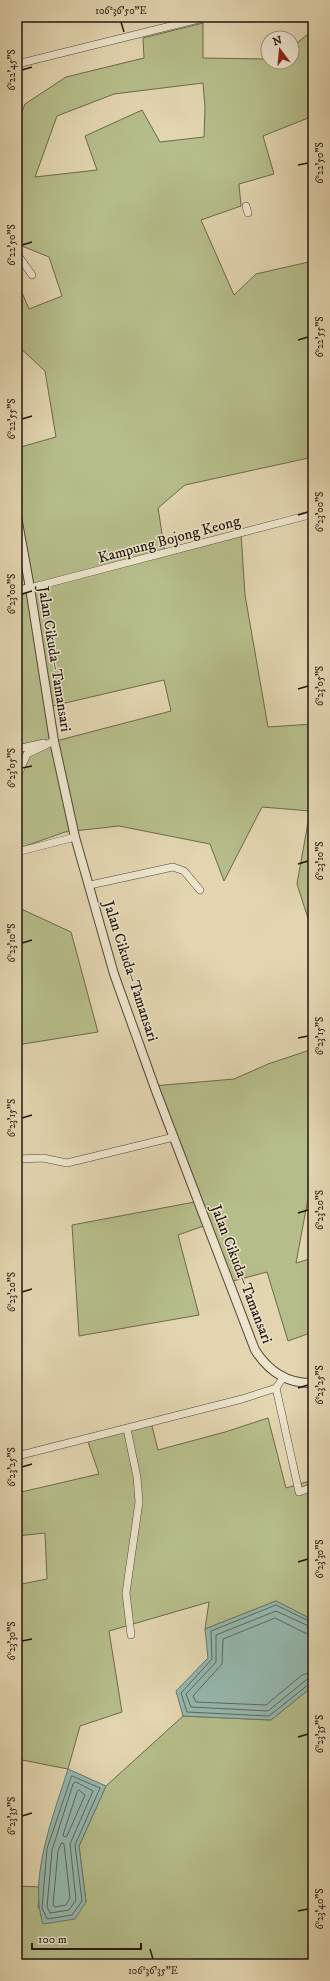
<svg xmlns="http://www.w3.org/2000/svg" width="330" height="1981" font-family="'IM FELL DW Pica',serif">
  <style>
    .green { fill: #b5bd8a; stroke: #6c694c; fill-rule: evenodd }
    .water { fill: #95b8ae; stroke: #68776e }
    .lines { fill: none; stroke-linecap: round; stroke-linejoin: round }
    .shore { stroke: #5c665e; stroke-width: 1 }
    .minor-casing { stroke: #544536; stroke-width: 8 }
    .tertiary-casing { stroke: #544536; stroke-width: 10 }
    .minor { stroke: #ece4cc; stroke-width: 7 }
    .tertiary { stroke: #ece4cc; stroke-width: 8 }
    .ticks { fill: none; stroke: #24150e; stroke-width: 1.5 }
    .labels { text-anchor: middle; stroke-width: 3; stroke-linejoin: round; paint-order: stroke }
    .street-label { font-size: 15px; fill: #24150e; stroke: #ece4cc }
    .neatline { fill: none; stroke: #24150e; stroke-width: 1.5 }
    .ticks-label { font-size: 10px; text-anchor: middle; fill: #24150e }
  </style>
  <rect width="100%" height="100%" fill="#e2d5b0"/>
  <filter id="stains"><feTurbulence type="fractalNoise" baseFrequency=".005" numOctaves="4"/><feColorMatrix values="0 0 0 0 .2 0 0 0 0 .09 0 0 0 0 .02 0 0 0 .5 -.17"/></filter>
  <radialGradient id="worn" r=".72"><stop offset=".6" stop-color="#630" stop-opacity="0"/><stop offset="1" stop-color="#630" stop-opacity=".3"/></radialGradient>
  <path class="green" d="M203 23V58L268 59V62H292V47L313 30V112L308 118 263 136 274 174 239 184 241 206 201 220 234 295 256 274 313 261V457L185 485 158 508 165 553 241 533 245 595 268 727 313 724V934L297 884 310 811 262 807 224 881 210 844 119 826 65 832 17 849V591L28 588 17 526V448L56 437 45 371 17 345V281L29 309 62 296 49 257 17 244V124L25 104 66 77 144 58 143 38ZM203 83 205 107 204 137 160 142 142 110 85 136 97 170 35 177 57 116 114 94ZM164 680 171 711 52 742 48 707Z
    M17 907 71 932 98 1032 17 1045Z
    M313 1049V1172L296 1263 313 1258V1332L288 1341 267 1272 233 1281 209 1224 178 1235 199 1315 79 1336 72 1225 200 1201 153 1086 234 1079 268 1064Z
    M268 1418 286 1488 313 1480V1620L276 1601 205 1629 209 1602 109 1631 122 1712 80 1726 68 1769 17 1759V1585L47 1579 45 1533 17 1536V1493L99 1474 87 1439 151 1422 158 1450 225 1432Z
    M313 1686V1964H17V1886L40 1887 38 1908 86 1902 79 1846 106 1786 183 1716 271 1720Z"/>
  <path class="water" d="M276 1601 313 1620V1686L271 1720 183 1716 176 1691 208 1658 205 1629Z
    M68 1769 106 1786 79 1846 86 1902 75 1919 43 1924C28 1878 54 1814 68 1769Z"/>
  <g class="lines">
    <path class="shore" d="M313 1623 276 1605 211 1631 212 1659 181 1693 187 1712 269 1716 309 1684 313 1683
      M313 1628 276 1611 216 1635V1662L186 1694 191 1707 268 1711 306 1680 313 1678
      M313 1634 305 1633 275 1618 223 1639 222 1664 193 1696 196 1702 266 1705 302 1675 313 1672
      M72 1776 100 1788 75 1845 82 1901 72 1915 47 1919 42 1908 47 1849Z
      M76 1782 93 1791 70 1844 76 1900 69 1910 50 1913 47 1907 52 1850 73 1784Z
      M79 1790 85 1795 67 1836 64 1837 63 1835 77 1792Z
      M62 1843 64 1844 70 1898 66 1905 55 1907 53 1905 58 1851Z"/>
    <defs>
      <path id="minor" d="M17 64 207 17
        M246 206 248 213
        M17 254 32 275
        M30 588 313 514
        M17 749 44 743
        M17 777 27 754 54 741
        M17 852 75 837
        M90 885 173 867 184 871 200 890
        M17 1159 43 1158 67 1163 174 1137
        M276 1388 299 1492 313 1487
        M127 1429 137 1477 139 1502 126 1593 131 1635
        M17 1456 242 1399 276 1388 283 1378"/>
      <path id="tertiary" d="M17 517 30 588 54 741 75 837 114 974 156 1091 255 1350C269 1372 287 1384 313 1383
        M17 591 30 588"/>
    </defs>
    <use href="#minor" class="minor-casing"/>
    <use href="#tertiary" class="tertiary-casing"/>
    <use href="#minor" class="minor"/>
    <use href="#tertiary" class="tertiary"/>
  </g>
  <path class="ticks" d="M121 22 124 32M22 70 32 67M298 165 308 163M22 245 32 242M298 340 308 337M22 419 32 416M298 515 308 512M22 594 32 591M298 689 308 686M22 768 32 766M298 864 308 861M22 943 32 940M298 1038 308 1036M22 1118 32 1115M298 1213 308 1210M22 1292 32 1289M298 1388 308 1385M22 1467 32 1464M298 1562 308 1559M22 1641 32 1639M298 1737 308 1734M22 1816 32 1813M298 1911 308 1909M150 1949 153 1959"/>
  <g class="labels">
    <g class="street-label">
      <text transform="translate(169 539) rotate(-15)" y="5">Kampung Bojong Keong</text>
      <text transform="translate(55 659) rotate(81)" y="5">Jalan Cikuda–Tamansari</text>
      <text transform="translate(131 971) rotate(72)" y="5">Jalan Cikuda–Tamansari</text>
      <text transform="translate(242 1274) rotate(69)" y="5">Jalan Cikuda–Tamansari</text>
    </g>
  </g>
  <rect width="330" height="1981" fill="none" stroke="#e2d5b0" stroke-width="44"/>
  <g transform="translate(280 50) rotate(344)"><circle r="19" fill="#ece4cc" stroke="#9c9180"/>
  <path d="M0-3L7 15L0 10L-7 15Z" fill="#8f2418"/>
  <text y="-6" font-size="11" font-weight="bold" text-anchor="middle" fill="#24150e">N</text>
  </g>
  <path d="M32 1943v6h109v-6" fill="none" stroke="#24150e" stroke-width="2"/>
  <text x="38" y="1943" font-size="12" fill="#24150e" stroke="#ece4cc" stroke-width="3" paint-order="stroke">100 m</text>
  <rect x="22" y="22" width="286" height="1937" class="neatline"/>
  <g class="ticks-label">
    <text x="121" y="14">106°36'50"E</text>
    <text transform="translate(11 70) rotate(-90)" y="4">6°22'45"S</text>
    <text transform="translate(319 163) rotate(-90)" y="4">6°22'50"S</text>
    <text transform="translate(11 245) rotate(-90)" y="4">6°22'50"S</text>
    <text transform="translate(319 337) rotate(-90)" y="4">6°22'55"S</text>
    <text transform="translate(11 419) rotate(-90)" y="4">6°22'55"S</text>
    <text transform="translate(319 512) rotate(-90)" y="4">6°23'00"S</text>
    <text transform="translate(11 594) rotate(-90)" y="4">6°23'00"S</text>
    <text transform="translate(319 686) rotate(-90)" y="4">6°23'05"S</text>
    <text transform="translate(11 768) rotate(-90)" y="4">6°23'05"S</text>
    <text transform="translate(319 861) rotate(-90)" y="4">6°23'10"S</text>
    <text transform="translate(11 943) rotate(-90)" y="4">6°23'10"S</text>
    <text transform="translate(319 1036) rotate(-90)" y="4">6°23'15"S</text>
    <text transform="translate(11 1118) rotate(-90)" y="4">6°23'15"S</text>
    <text transform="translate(319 1210) rotate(-90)" y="4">6°23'20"S</text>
    <text transform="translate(11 1292) rotate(-90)" y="4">6°23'20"S</text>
    <text transform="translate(319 1385) rotate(-90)" y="4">6°23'25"S</text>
    <text transform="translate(11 1467) rotate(-90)" y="4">6°23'25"S</text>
    <text transform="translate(319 1559) rotate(-90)" y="4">6°23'30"S</text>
    <text transform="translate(11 1641) rotate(-90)" y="4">6°23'30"S</text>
    <text transform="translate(319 1734) rotate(-90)" y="4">6°23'35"S</text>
    <text transform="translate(11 1816) rotate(-90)" y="4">6°23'35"S</text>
    <text transform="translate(319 1909) rotate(-90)" y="4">6°23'40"S</text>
    <text x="153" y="1974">106°36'35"E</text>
  </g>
  <rect width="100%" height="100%" filter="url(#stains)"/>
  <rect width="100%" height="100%" fill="url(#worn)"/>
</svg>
